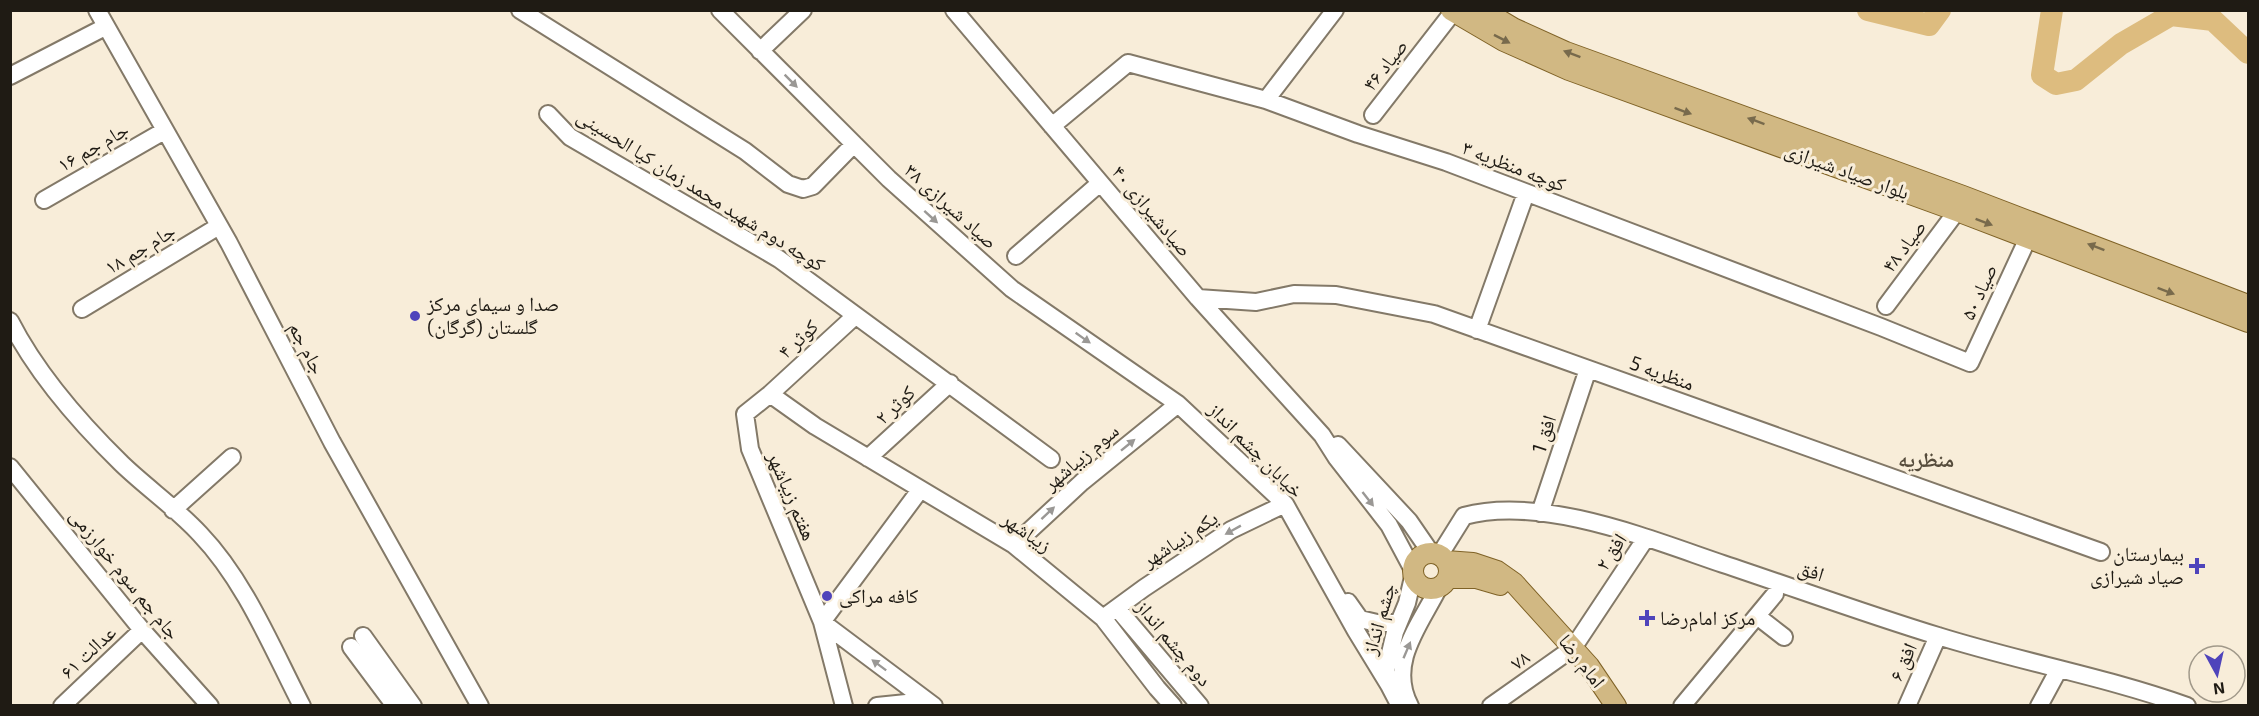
<svg xmlns="http://www.w3.org/2000/svg" width="2259" height="716" font-family="'Exo 2','Noto Naskh Arabic',sans-serif">
  <style>
    .lines { fill: none; stroke-linecap: round; stroke-linejoin: round }
    .river { stroke: #ddbc7f; stroke-width: 22 }
    .minor-casing { stroke: #837968; stroke-width: 20 }
    .major-casing { stroke: #7f6226; stroke-width: 22 }
    .minor { stroke: #fff; stroke-width: 16 }
    .major { stroke: #d1b883; stroke-width: 20 }
    .oneway { fill: #786a4c }
    .oneway2 { fill: #9a9895 }
    .poi-dot { fill: #4f44bb; stroke: #f8edd9; stroke-width: 2 }
    .labels { text-anchor: middle; stroke-width: 6; stroke-linejoin: round; paint-order: stroke }
    .street-label { font-size: 20px; fill: #1f1b14; stroke: #f8edd9 }
    .poi-label { font-size: 20px; fill: #1f1b14; stroke: #f8edd9; text-anchor: start }
    .neighbourhood-label { font-size: 21px; font-weight: bold; fill: #564c3c; stroke: #f8edd9 }
  </style>
  <rect width="100%" height="100%" fill="#f8edd9"/>
  <g class="lines">
    <path class="river" d="M1868 10 1929 25 1940 10
      M2052 10 2042 75 2056 84 2076 80 2121 44 2171 15 2213 20 2248 53"/>
    <defs>
      <path id="minor" d="M97 10 229 243 332 442 480 706
        M520 10 745 151 788 184 803 189 813 186 854 144
        M720 10 889 179 1012 289 1178 404 1285 504 1356 631 1389 685
        M954 10 1198 298 1322 435 1336 457 1389 525 1413 570
        M760 51 803 10
        M10 76 105 27
        M1266 100 1335 10
        M548 114 570 137 779 259 1051 459
        M1373 115 1453 12
        M1052 126 1128 63 1266 100 1358 134 1446 162 1881 327 1970 363 2028 238
        M44 200 164 131
        M1016 256 1100 183
        M1198 298 1256 302 1294 294 1336 295 1434 314 2101 552
        M1886 306 1957 211
        M82 309 219 226
        M10 321C37 374 79 422 122 464 147 488 176 508 200 534 245 581 272 648 302 706
        M1477 330 1526 193
        M770 394 815 426 1014 545 1103 618 1157 688 1173 706
        M1338 445 1409 521 1431 553
        M868 458 950 383
        M10 467 142 630 210 706
        M173 510 232 457
        M1540 513 1588 369
        M1014 545 1082 482 1178 404
        M1439 556 1464 516C1542 495 1649 539 1723 564 1795 588 1866 614 1938 636 2021 662 2106 677 2187 706
        M1348 602 1360 619 1377 623H1398
        M1117 608 1200 706
        M1757 616 1784 637
        M1103 618 1144 588 1231 530 1285 504
        M822 622 920 490
        M822 622 934 706
        M363 636 413 706
        M351 647 395 706
        M62 706 142 630
        M844 706 822 622 750 449 745 414 770 394 855 316
        M877 706 926 701
        M1400 706 1389 685 1386 670 1395 632 1407 603 1413 577
        M1410 706C1387 663 1420 625 1439 587
        M1491 706 1573 648 1646 538
        M1682 706 1775 594
        M1907 706 1938 636
        M2039 706 2059 669"/>
      <path id="major" d="M1451 10 1504 41 1569 70 1957 211 2248 322
        M1483 10 1513 28 1566 52 1963 196 2248 305
        M1413 571a18 18 0 1 1 36 0a18 18 0 1 1-36 0Z
        M1446 561 1473 563 1497 571 1514 583 1589 666 1616 706
        M1448 578H1476L1500 585"/>
    </defs>
    <use href="#minor" class="minor-casing"/>
    <use href="#major" class="major-casing"/>
    <use href="#minor" class="minor"/>
    <use href="#major" class="major"/>
  </g>
  <defs><path id="oneway-solid" d="M-6-.8H1V-3.2L6.5 0L1 3.2V.8H-6Z" transform="scale(1.5)"/></defs>
  <g class="oneway">
    <use href="#oneway-solid" transform="translate(1502 39) rotate(27)"/>
    <use href="#oneway-solid" transform="translate(1572 54) rotate(-159)"/>
    <use href="#oneway-solid" transform="translate(1683 111) rotate(20)"/>
    <use href="#oneway-solid" transform="translate(1756 121) rotate(-160)"/>
    <use href="#oneway-solid" transform="translate(1984 222) rotate(21)"/>
    <use href="#oneway-solid" transform="translate(2096 247) rotate(-159)"/>
    <use href="#oneway-solid" transform="translate(2166 291) rotate(21)"/>
  </g>
  <g class="oneway2">
    <use href="#oneway-solid" transform="translate(791 81) rotate(45)"/>
    <use href="#oneway-solid" transform="translate(931 217) rotate(42)"/>
    <use href="#oneway-solid" transform="translate(1083 338) rotate(35)"/>
    <use href="#oneway-solid" transform="translate(1128 445) rotate(-39)"/>
    <use href="#oneway-solid" transform="translate(1368 499) rotate(52)"/>
    <use href="#oneway-solid" transform="translate(1048 513) rotate(-43)"/>
    <use href="#oneway-solid" transform="translate(1233 530) rotate(151)"/>
    <use href="#oneway-solid" transform="translate(1407 650) rotate(-67)"/>
    <use href="#oneway-solid" transform="translate(879 665) rotate(-143)"/>
  </g>
  <g class="poi-dot">
    <circle cx="415" cy="316" r="6"/>
    <path d="M2194 557h6v6h6v6h-6v6h-6v-6h-6v-6h6z"/>
    <circle cx="827" cy="596" r="6"/>
    <path d="M1644 609h6v6h6v6h-6v6h-6v-6h-6v-6h6z"/>
  </g>
  <g class="labels">
    <g class="street-label">
      <text transform="translate(1385 65) rotate(-52)" y="7">صیاد ۴۶</text>
      <text transform="translate(93 147) rotate(-30)" y="7">۱۶ جام جم</text>
      <text transform="translate(1514 166) rotate(21)" y="7">کوچه منظریه ۳</text>
      <text transform="translate(1847 171) rotate(20)" y="7">بلوار صیاد شیرازی</text>
      <text transform="translate(701 190) rotate(32)" y="7">کوچه دوم شهید محمد زمان کیا الحسینی</text>
      <text transform="translate(951 206) rotate(42)" y="7">صیاد شیرازی ۳۸</text>
      <text transform="translate(1152 211) rotate(50)" y="7">۴۰ صیادشیرازی</text>
      <text transform="translate(1904 246) rotate(-53)" y="7">صیاد ۴۸</text>
      <text transform="translate(140 249) rotate(-31)" y="7">۱۸ جام جم</text>
      <text transform="translate(1979 292) rotate(-65)" y="7">صیاد ۵۰</text>
      <text transform="translate(798 339) rotate(-43)" y="7">کوثر ۴</text>
      <text transform="translate(307 348) rotate(63)" y="7">جام جم</text>
      <text transform="translate(1662 373) rotate(20)" y="7">منظریه 5</text>
      <text transform="translate(895 405) rotate(-43)" y="7">کوثر ۲</text>
      <text transform="translate(1544 434) rotate(-72)" y="7">افق 1</text>
      <text transform="translate(1256 450) rotate(45)" y="7">خیابان چشم انداز</text>
      <text transform="translate(1081 457) rotate(-40)" y="7">سوم زیباشهر</text>
      <text transform="translate(792 496) rotate(67)" y="7">هفتم زیباشهر</text>
      <text transform="translate(1027 532) rotate(35)" y="7">زیباشهر</text>
      <text transform="translate(1180 539) rotate(-33)" y="7">یکم زیباشهر</text>
      <text transform="translate(1611 552) rotate(-57)" y="7">افق ۲</text>
      <text transform="translate(1811 571) rotate(18)" y="7">افق</text>
      <text transform="translate(125 574) rotate(51)" y="7">جام جم سوم خوارزمی</text>
      <text transform="translate(1379 619) rotate(-74)" y="7">چشم انداز</text>
      <text transform="translate(1174 643) rotate(50)" y="7">دوم چشم انداز</text>
      <text transform="translate(88 652) rotate(-43)" y="7">عدالت ۶۱</text>
      <text transform="translate(1520 660) rotate(-35)" y="7">۷۸</text>
      <text transform="translate(1582 661) rotate(52)" y="7">امام رضا</text>
      <text transform="translate(1903 662) rotate(-66)" y="7">افق ۶</text>
    </g>
    <g class="poi-label">
      <text x="427" y="311">صدا و سیمای مرکز<tspan x="427" dy="23">گلستان (گرگان)</tspan></text>
      <text x="2184" y="561" text-anchor="end">بیمارستان<tspan x="2184" dy="23">صیاد شیرازی</tspan></text>
      <text x="839" y="603">کافه مراکی</text>
      <text x="1660" y="625">مرکز امام‌رضا</text>
    </g>
    <g class="neighbourhood-label">
      <text x="1926" y="467">منظریه</text>
    </g>
  </g>
  <rect width="2259" height="716" fill="none" stroke="#1f1b14" stroke-width="24"/>
  <g transform="translate(2217 674) rotate(172)"><circle r="28" fill="#f8edd9" stroke="#a1998a" stroke-width="1.5"/>
  <path d="M0-4.5L10 22L0 15L-10 22Z" fill="#4f44bb"/>
  <text y="-9" font-size="16" font-weight="bold" text-anchor="middle" fill="#1f1b14">N</text>
  </g>
</svg>
